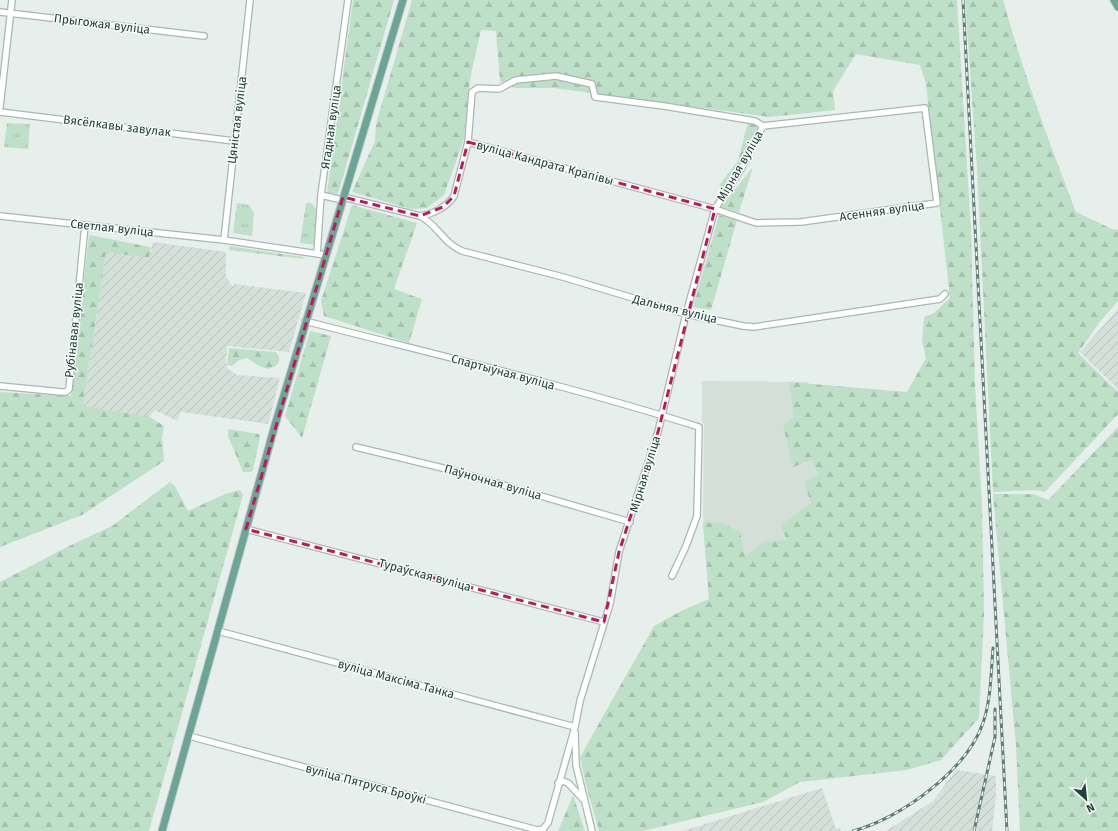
<svg xmlns="http://www.w3.org/2000/svg" width="1118" height="831" font-family="'Fira Sans',sans-serif">
  <style>
    .built { fill: #d4dfda }
    .industrial { fill: url(#industrial-furrows) }
    .grass { fill: url(#grass-tufts) }
    .forest { fill: url(#forest-firs) }
    .lines { fill: none; stroke-linecap: round; stroke-linejoin: round }
    .minor-casing { stroke: #a8b8b2; stroke-width: 8 }
    .major-casing { stroke: #c2cac8; stroke-width: 9 }
    .minor { stroke: #fff; stroke-width: 5.5 }
    .major { stroke: #6aa596; stroke-width: 7 }
    .rail-casing { stroke: #5f7d75; stroke-width: 3 }
    .rail { stroke: #f7fbf9; stroke-width: 1.5; stroke-dasharray: 4.5; stroke-linecap: butt }
    .marked { fill: none; stroke: #c2185b; stroke-width: 3; stroke-dasharray: 8 5; stroke-linejoin: round }
    .labels { text-anchor: middle; stroke-width: 3; stroke-linejoin: round; paint-order: stroke }
    .street-label { font-size: 12px; fill: #24423a; stroke: #f7fbf9 }
  </style>
  <defs>
    <pattern id="industrial-furrows" width="10" height="10" patternUnits="userSpaceOnUse"><rect width="10" height="10" fill="#d4dfda"/><path d="M-1 1l2-2M0 10L10 0M9 11l2-2" fill="none" stroke="#b6c1bc"/></pattern>
    <pattern id="grass-tufts" width="24" height="20" patternUnits="userSpaceOnUse"><rect width="24" height="20" fill="#bfe0c8"/><path d="M3 7l-1-3M5 7V3M7 7l1-3M15 17l-1-3M17 17v-4M19 17l1-3" fill="none" stroke="#a4c1ad"/></pattern>
    <pattern id="forest-firs" width="22" height="20" patternUnits="userSpaceOnUse"><rect width="22" height="20" fill="#bfe0c8"/><path d="M5 1l3.5 6h-7zM16 11l3.5 6h-7z" fill="#a4c1ad"/></pattern>
  </defs>
  <rect width="100%" height="100%" fill="#e6efeb"/>
  <path class="built" d="M702 381 807 382 953 511 709 599 703 523 704 424 702 421Z"/>
  <path class="industrial" d="M153 242 226 252V276L233 287 234 284 306 293 289 352 227 346 226 363 228 369 237 375 280 378 268 424 181 412 177 421 154 410 150 417 83 407 106 251 149 258Z
    M1118 309V389L1080 352Z
    M956 770 996 776V795L992 831H886L933 801Z
    M822 788 836 829 840 828 841 831H682Z"/>
  <path class="grass" d="M7 123 30 124 28 149 4 147Z
    M237 203 249 205 254 213 252 236 233 233Z
    M306 203H311L318 211 316 245 300 243Z"/>
  <path class="forest" d="M353 0H394L338 194 327 193Z
    M412 0H957L971 231 975 384 982 505 984 614 979 718 941 760 907 770 800 782 763 802 643 831H599L585 781 580 757 654 626 681 611 709 599 703 523 721 522 740 532 745 557 764 542 787 540 780 525 811 503 804 482 818 474 812 459 793 467 783 425 794 417 789 382 907 392 926 358 922 341 924 317 934 313 950 298 926 84 920 65 856 54 833 91 835 110 770 117 554 88H515L500 81 496 31 481 30 470 79 464 139 444 195 427 208 411 209 352 192 375 141 376 124Z
    M965 0H1003C1023 72 1049 142 1076 212L1112 229 1118 230V301L1099 323 1078 353 1118 392V414L1045 492 1035 490 993 492 977 169Z
    M748 122 754 123 757 128 737 172 719 199 720 184 738 161Z
    M753 167 739 212 721 207Z
    M352 205 417 223 394 289 422 299 409 343 324 316 321 301Z
    M719 215 737 220 711 310 693 307Z
    M89 235 151 247 149 258 106 252 83 406 150 417 164 426 162 437 164 461 82 515 0 547V392L71 396Z
    M229 246 303 257 304 259 229 250Z
    M310 331 331 336 302 438 285 416Z
    M229 348 276 352 280 360 276 366 268 369 259 366 247 358 239 360 232 366 227 365Z
    M1118 427V831H1020L1016 746 993 494H1034L1048 500Z
    M228 429 259 434 260 437 253 470 251 472H243L228 436Z
    M170 482 175 486 188 511 225 494 240 490 243 495 149 831H0V582L69 546 112 526Z
    M573 795 585 831H558L559 829Z"/>
  <g class="lines">
    <defs>
      <path id="minor" d="M0 12 204 36
        M0 107 12 0
        M0 112 234 141
        M468 142 715 209 756 223 801 222 937 203 925 108 763 126
        M321 195 342 200
        M343 197 420 216C433 214 447 207 454 196L468 142 472 92 478 88 499 89 516 80 556 76 592 84 595 97 664 106 755 121 763 126
        M0 216 224 240 325 255
        M420 216C438 225 443 243 462 251L563 277 686 314 743 326 754 327 940 299 945 294
        M224 240 250 0
        M317 254 321 195 348 0
        M305 321C437 355 570 386 699 427L697 516 686 546 672 576
        M0 386 62 392H66L69 389 85 225
        M356 447 455 471 630 522
        M246 529 604 622
        M218 631 575 727
        M575 733 576 765 592 831
        M189 736 537 830 543 829 548 823 575 727 580 701 610 604 619 552 658 432 686 314 715 209 741 169 763 126
        M558 783 563 781 568 783 583 799"/>
      <path id="major" d="M1114 0 1118 7
        M162 831 275 425 403 0"/>
    </defs>
    <use href="#minor" class="minor-casing"/>
    <use href="#major" class="major-casing"/>
    <use href="#minor" class="minor"/>
    <use href="#major" class="major"/>
    <defs>
      <path id="rail" d="M963 0 1007 831
        M853 831C900 819 967 770 983 723 991 700 991 672 993 648
        M974 831 995 737V709"/>
    </defs>
    <use href="#rail" class="rail-casing"/>
    <use href="#rail" class="rail"/>
  </g>
  <path class="marked" d="M468 142 715 209 658 432 619 552 604 622 246 529 343 197 420 216 443 207 454 196Z"/>
  <g class="labels">
    <g class="street-label">
      <text transform="translate(102 24) rotate(7)" y="4">Прыгожая вуліца</text>
      <text transform="translate(237 120) rotate(-83)" y="4">Цяністая вуліца</text>
      <text transform="translate(117 126) rotate(7)" y="4">Вясёлкавы завулак</text>
      <text transform="translate(331 127) rotate(-82)" y="4">Ягадная вуліца</text>
      <text transform="translate(545 163) rotate(15)" y="4">вуліца Кандрата Крапівы</text>
      <text transform="translate(740 166) rotate(-60)" y="4">Мірная вуліца</text>
      <text transform="translate(882 211) rotate(-8)" y="4">Асенняя вуліца</text>
      <text transform="translate(112 228) rotate(6)" y="4">Светлая вуліца</text>
      <text transform="translate(675 309) rotate(14)" y="4">Дальняя вуліца</text>
      <text transform="translate(74 330) rotate(-84)" y="4">Рубінавая вуліца</text>
      <text transform="translate(503 372) rotate(15)" y="4">Спартыўная вуліца</text>
      <text transform="translate(645 474) rotate(-73)" y="4">Мірная вуліца</text>
      <text transform="translate(493 482) rotate(16)" y="4">Паўночная вуліца</text>
      <text transform="translate(425 575) rotate(15)" y="4">Тураўская вуліца</text>
      <text transform="translate(396 679) rotate(15)" y="4">вуліца Максіма Танка</text>
      <text transform="translate(366 784) rotate(15)" y="4">вуліца Пятруся Броўкі</text>
    </g>
  </g>
  <g transform="translate(1086 799) rotate(153)" stroke="#f7fbf9" stroke-width="3" paint-order="stroke">
  <path d="M0-3L7 15L0 10L-7 15Z" fill="#24423a"/>
  <text y="-6" font-size="11" font-weight="bold" text-anchor="middle" fill="#24423a">N</text>
  </g>
</svg>
